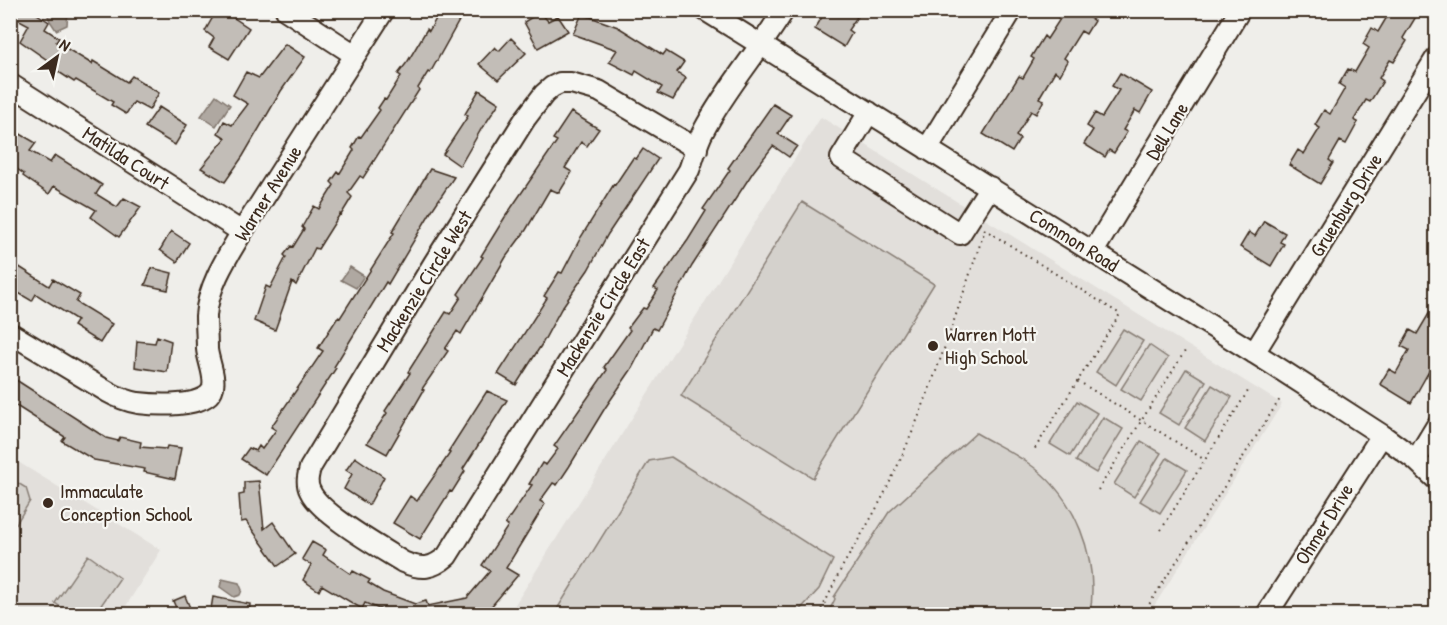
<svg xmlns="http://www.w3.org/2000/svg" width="1447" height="625" font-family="'Patrick Hand',sans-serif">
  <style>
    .built { fill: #e2dfdb }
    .green { fill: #d4d1cc; stroke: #887e75; stroke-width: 1.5 }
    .water { fill: #afa8a1; stroke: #81766d; stroke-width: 1.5 }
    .building { fill: #c2bdb7; stroke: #3b2a1e; stroke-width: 1.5 }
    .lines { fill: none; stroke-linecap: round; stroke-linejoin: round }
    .minor-casing { stroke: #3b2a1e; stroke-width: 24 }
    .path { stroke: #3b2a1e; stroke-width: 2; stroke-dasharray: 1.5 4.5; stroke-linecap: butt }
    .minor { stroke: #f6f6f2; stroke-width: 20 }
    .poi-dot { fill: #3b2a1e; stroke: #f6f6f2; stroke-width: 2 }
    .labels { text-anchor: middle; stroke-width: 4.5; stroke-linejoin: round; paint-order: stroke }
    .street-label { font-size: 20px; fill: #3b2a1e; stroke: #f6f6f2 }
    .poi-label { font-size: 20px; fill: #3b2a1e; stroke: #f6f6f2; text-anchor: start }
  </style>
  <rect width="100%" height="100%" fill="#efeeea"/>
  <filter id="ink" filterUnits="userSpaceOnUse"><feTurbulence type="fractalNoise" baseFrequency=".0167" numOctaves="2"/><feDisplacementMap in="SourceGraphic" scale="12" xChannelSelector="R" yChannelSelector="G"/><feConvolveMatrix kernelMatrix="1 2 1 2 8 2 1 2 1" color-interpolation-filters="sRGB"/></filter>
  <g filter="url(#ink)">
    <path class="built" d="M821 117 1282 404 1149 614H509Z
      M10 457 161 550 121 614H11Z"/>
    <path class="green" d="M802 202 934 284 813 478 681 396Z
      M1123 329 1143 341 1116 385 1096 372Z
      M1149 345 1168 358 1141 401 1121 389Z
      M1186 369 1206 381 1179 425 1159 413Z
      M1212 385 1232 397 1205 441 1185 428Z
      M1077 401 1097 413 1070 456 1050 444Z
      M1103 417 1123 429 1096 473 1076 461Z
      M976 433C993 443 1012 452 1028 463 1076 496 1099 558 1090 614H830L829 611 835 599 834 597 889 512Z
      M1141 441 1161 453 1134 497 1114 484Z
      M671 457 833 560 819 589 796 614H554L649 461Z
      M1167 458 1187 470 1160 513 1140 501Z
      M11 479 26 488 30 501 11 532Z
      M88 555 120 578 95 614H71L55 603Z"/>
    <path class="water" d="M46 11H68L67 25 56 30 50 21Z
      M216 95 230 105 216 126 201 116Z
      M350 267 364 276 356 288 341 280Z
      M222 579 239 583 242 590 240 595 234 597 220 587Z"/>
    <path class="building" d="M10 10H31L49 22 45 29 59 38 56 42 92 64 93 61 127 82 132 76 159 93 149 110 134 102 126 114 111 105 113 102 76 80 74 82 48 65 50 62 20 41 29 25 10 15Z
      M217 10H222L249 28 229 59 209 47 214 38 205 31Z
      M441 10H465L430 73 428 72 418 88 419 90 363 178 360 176 348 193 352 197 341 215 340 214 318 249 315 248 296 285 292 282 275 330 254 321 266 286 270 288 286 257 284 255 291 246 293 247 304 229 302 227 314 206 319 209 334 185 331 182 338 172 340 173 354 150 352 148 359 136 361 137 380 110 378 108 384 99 386 100 401 76 398 74 408 61 427 29 429 31Z
      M826 10H847L857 17 848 30 852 33 844 47 815 29Z
      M1047 10H1094L1090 18 1094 21 1086 34 1081 31 1064 58 1068 61 1060 75 1055 71 1039 98 1044 100 1036 114 1031 111 1016 136 1020 139 1012 152 983 134 1019 76 1023 78 1034 59 1031 57 1044 36 1047 39 1060 19Z
      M1391 10H1420L1403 38 1407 41 1394 62 1390 60 1379 78 1383 81 1370 102 1366 100 1354 120 1358 122 1346 144 1340 141 1329 160 1333 163 1320 184 1289 165 1298 150 1304 154 1320 128 1315 125 1324 110 1330 114 1345 88 1339 84 1348 69 1355 72 1369 48 1363 44 1372 28 1378 32Z
      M540 12 548 21 558 16 568 31 538 48 524 22Z
      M582 14 618 27 663 55 666 51 684 62 677 72 686 78 673 100 658 93 662 87 636 71 634 75 609 62 617 50 573 34Z
      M511 38 526 53 498 80 479 64 495 47 499 51Z
      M285 44 305 57 281 91 243 156 225 182 201 168 226 138 218 133 224 121 232 125 248 104 233 95 246 72 259 78Z
      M1120 73 1152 92 1140 113 1135 110 1123 130 1127 132 1114 153 1109 150 1105 157 1084 144 1093 130 1087 126 1095 113 1102 117 1119 90 1112 86Z
      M479 90 499 103 484 126H483L460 166 443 154 468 116 465 114Z
      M773 104 791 115 778 134 797 146 789 157 773 146 753 172 692 266 657 330 653 328 631 370 605 408 569 467 557 485 553 483 540 501 545 504 506 568 518 575 484 615H383L384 611 365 603 362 609 322 585 319 591 303 580 311 565 302 559 312 542 326 550 323 555 351 574 353 571 370 580 368 583 383 592 415 604 426 601 428 606 467 598 490 571 482 565 508 526 505 524 532 485 529 484 542 463 546 465 558 449 554 446 607 370 604 367 630 330 628 328 643 308 646 309 658 290 654 288 688 240 706 211 703 209 730 170 728 168Z
      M159 107 187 125 175 145 145 127Z
      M571 112 599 129 587 146 581 142 565 168 572 172 559 193 550 189 526 230 506 257 461 334 457 331 445 349 448 351 422 389 424 390 387 454 367 443 387 413 385 411 410 373 408 372 446 312 450 314 461 297 458 294 483 257 481 256 505 217 557 141 553 139Z
      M10 128 36 143 30 151 50 163 55 155 102 185 96 194 117 207 124 198 141 207 119 237 91 217 96 210 54 186 49 194 23 176 24 174 10 164Z
      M643 149 658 159 608 234 588 270 561 309 542 344 516 385 498 374 547 298 544 296 559 272 562 273 581 237 614 184 615 185 633 158 636 159Z
      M430 169 454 177 432 210 388 284 386 282 334 367 336 368 266 475 241 459 249 448 256 451 259 446 262 449 276 430 271 427 323 351 318 348 338 317 340 318 394 233 392 232Z
      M1264 221 1285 233 1280 242 1284 244 1271 266 1240 247 1249 232 1255 236Z
      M171 231 189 243 177 262 160 250Z
      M10 261 49 286 53 279 80 295 76 302 112 324 100 343 73 326 77 320 36 294 32 301 10 288Z
      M152 268 172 273 168 290 145 285Z
      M1437 300V357L1411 403 1380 384 1389 369 1396 373 1409 350 1401 346 1410 330 1417 334Z
      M157 336 171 341 167 372 135 367 137 341 155 343Z
      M10 376 106 438 118 441 120 437 141 442 140 447 166 449 167 446 181 448 175 479 144 472 145 469 94 460 62 441 65 437 10 402Z
      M487 391 507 400 463 469 465 471 452 492 450 491 420 539 393 523 410 496 417 501 450 453 448 452Z
      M355 457 384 477 369 505 344 489 352 474 346 470Z
      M259 481 264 529 273 522 295 554 278 566 246 521 241 522 239 495 244 494V482Z
      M185 596 193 615H179L173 601Z
      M213 597 250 604 249 615H210Z"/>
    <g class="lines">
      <defs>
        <path id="minor" d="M286 10 355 55
          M705 10 1272 364 1382 435 1416 460 1436 479
          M10 84 242 232
          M869 112 841 158 960 234 990 187
          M697 149 599 91 571 83H560L552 87 544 94 525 119 434 263 310 468C308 476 306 483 310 491 320 514 381 548 403 562 422 570 432 569 447 556L689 170C694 157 697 142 704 130 726 88 759 51 784 10
          M927 149 1012 10
          M1093 252 1240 10
          M10 333 108 392C117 397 127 401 138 403 155 405 204 408 212 390 217 379 208 361 207 349 207 338 206 327 206 316 208 286 227 257 242 232L384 10
          M1254 353 1436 58
          M1416 460 1436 427
          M1267 614 1382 435"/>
      </defs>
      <use href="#minor" class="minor-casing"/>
      <path class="path" d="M984 229 1120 314 1034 450
        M1078 381 1205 460
        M1098 490 1185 351
        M1161 530 1248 391
        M818 614C829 598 835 579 845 562 860 537 875 513 888 486 928 404 955 316 985 230
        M1143 614 1280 399"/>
      <use href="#minor" class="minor"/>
    </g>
  </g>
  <g class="poi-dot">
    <circle cx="933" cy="346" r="6"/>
    <circle cx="48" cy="503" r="6"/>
  </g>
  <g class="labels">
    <g class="street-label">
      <text transform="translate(1167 131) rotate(-59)" y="7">Dell Lane</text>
      <text transform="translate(126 158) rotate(33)" y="7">Matilda Court</text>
      <text transform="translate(268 193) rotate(-58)" y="7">Warner Avenue</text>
      <text transform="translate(1346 205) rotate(-58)" y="7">Gruenburg Drive</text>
      <text transform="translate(1074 240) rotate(32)" y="7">Common Road</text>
      <text transform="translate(424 281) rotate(-58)" y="7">Mackenzie Circle West</text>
      <text transform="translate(603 307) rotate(-58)" y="7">Mackenzie Circle East</text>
      <text transform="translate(1324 524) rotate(-58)" y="7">Ohmer Drive</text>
    </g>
    <g class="poi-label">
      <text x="945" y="341">Warren Mott<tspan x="945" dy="23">High School</tspan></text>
      <text x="60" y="498">Immaculate<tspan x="60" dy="23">Conception School</tspan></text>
    </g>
  </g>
  <rect width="1447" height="625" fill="none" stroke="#f6f6f2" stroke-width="36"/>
  <rect x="18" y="18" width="1411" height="589" fill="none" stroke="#3b2a1e" stroke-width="2" filter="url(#ink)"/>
  <g transform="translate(57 57) rotate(33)" stroke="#f6f6f2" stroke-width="4.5" paint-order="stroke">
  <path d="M0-4.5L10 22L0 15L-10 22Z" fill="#3b2a1e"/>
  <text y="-9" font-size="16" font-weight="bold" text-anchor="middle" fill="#3b2a1e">N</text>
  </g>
</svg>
